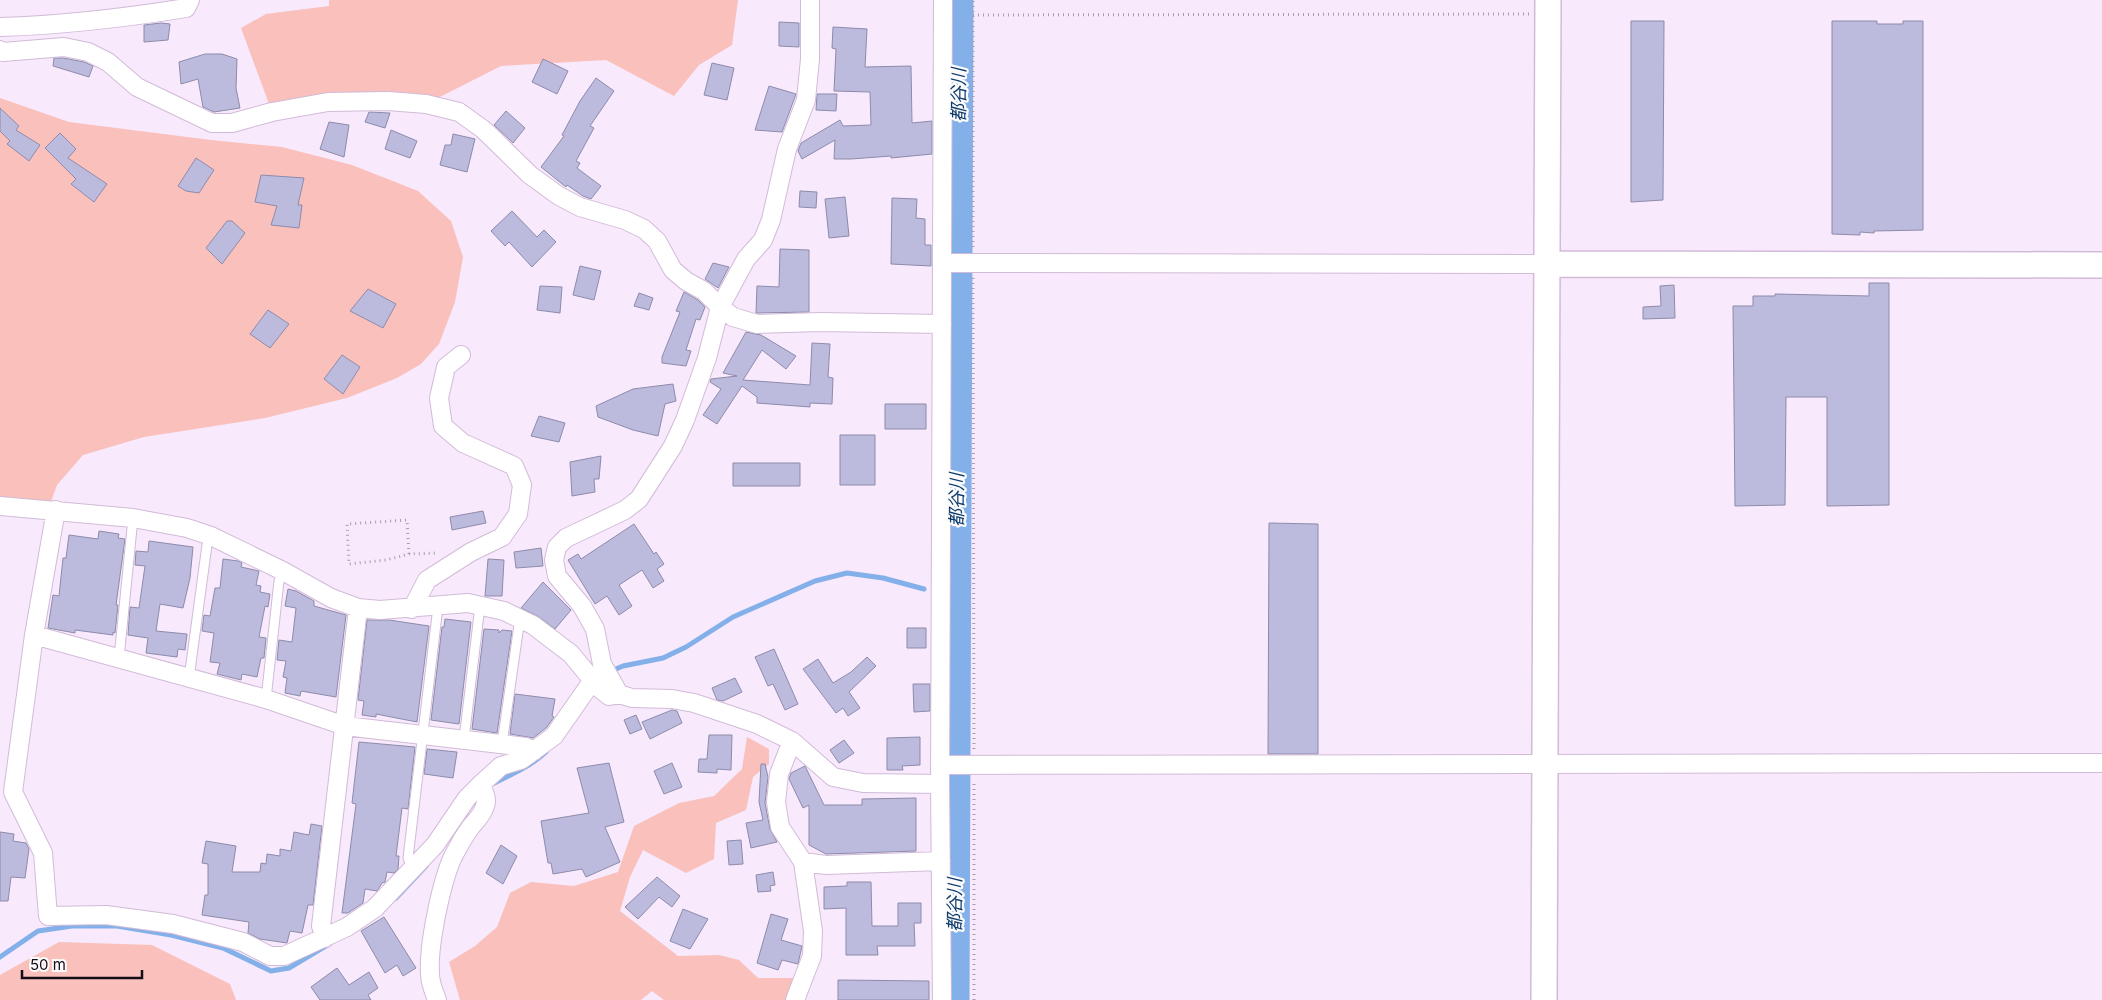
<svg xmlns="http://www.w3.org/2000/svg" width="2102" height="1000" font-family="Inter,'Noto Sans JP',sans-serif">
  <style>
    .green { fill: #f9c0bc }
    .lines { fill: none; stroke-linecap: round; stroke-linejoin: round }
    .stream { stroke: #83b0e9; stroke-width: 5 }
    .river { stroke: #83b0e9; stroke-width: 29 }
    .building { fill: #bdbbdd; stroke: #8d8bab }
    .lane-casing { stroke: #d2bbd8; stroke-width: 11 }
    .street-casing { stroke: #d2bbd8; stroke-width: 20 }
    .secondary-casing { stroke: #d2bbd8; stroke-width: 28 }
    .path { stroke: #a99dad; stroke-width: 3; stroke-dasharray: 1 4; stroke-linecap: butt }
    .lane { stroke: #fff; stroke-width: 9 }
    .street { stroke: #fff; stroke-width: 18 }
    .secondary { stroke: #fff; stroke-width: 25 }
    .labels { text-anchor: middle; stroke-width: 4.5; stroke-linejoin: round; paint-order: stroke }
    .water-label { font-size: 18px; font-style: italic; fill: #0d3a6d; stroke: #fcfcfc }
  </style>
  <rect width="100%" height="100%" fill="#f8e9fc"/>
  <path class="green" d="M329 0H738L732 45 699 65 674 96 606 60 501 66 426 104 272 112 241 28 266 14 329 6Z
    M0 98 69 122 211 140 282 147 352 165 418 191 451 221 463 257 455 302 439 344 421 364 397 378 347 398 265 418 144 437 83 455 57 485 49 507 0 497Z
    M747 737 769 749V764L753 777 746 810 716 823 714 859 686 873 643 850 630 877 620 911 678 956 719 955 739 960 758 978H804L795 1000H664L652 991 641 1000H460L449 962 475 946 497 927 510 893 531 882 574 886 618 872 634 826 679 803 714 796 742 769Z
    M59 942 152 945 230 984 236 1000H0V975Z"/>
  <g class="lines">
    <path class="stream" d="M609 672 623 666 663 658 686 647 733 617 815 581 847 573 883 578 924 589
      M492 784C511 775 531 766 546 752
      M396 898 426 866
      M0 957 38 931 72 926H117L171 935 223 948 271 971 289 968 329 944"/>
    <path class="river" d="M955 1000 959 0"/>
  </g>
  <path class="building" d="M1631 21H1664L1663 200 1631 202Z
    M1832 21H1877V24H1903V21H1923V230L1874 231V233L1860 232V235L1832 234Z
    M779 22 799 23V47L779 46Z
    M161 23 170 24 168 40 144 42V25Z
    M833 27 867 29 865 67 911 66 912 123 932 121V154L891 158V156L851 159H834L835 140 802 159 798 151 801 143 840 120 843 126 871 125 870 92 834 91 836 49 832 48Z
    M205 54H222L237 59 236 88 240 108 214 112 203 107 198 79 181 84 179 62Z
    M54 58H63L84 62 93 66 89 77 53 66Z
    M543 59 568 71 557 94 532 82Z
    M712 63 734 68 727 100 704 95Z
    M596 78 614 91 590 126 594 128 576 161 580 163 577 168 601 186 591 199 583 196 567 185 566 187 541 167 564 136 562 135 580 101Z
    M769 86 796 94 782 132 755 130Z
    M817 94H837L836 111 816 110Z
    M0 108 19 126 16 130 40 145 29 161 7 144 10 141 0 131Z
    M506 111 525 128 513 143 494 125Z
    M369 112 390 113 385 128 365 122Z
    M329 122 349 125 344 157 320 149Z
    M391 130 417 141 410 158 385 149Z
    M60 133 76 149 68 158 107 184 94 202 71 184 76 179 45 148Z
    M453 134 475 139 467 172 440 165 445 145H451Z
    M196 158 214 170 199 193 186 191 178 186Z
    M261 175 304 178 298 205H302L299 228 271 225 277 206 255 202Z
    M800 191 817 192 816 208 799 207Z
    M845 197 849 236 829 238 825 199Z
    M892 198 917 199 916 218 925 219V245H931V266L891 264Z
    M512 211 537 237 544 230 556 242 532 267 509 242 505 246 491 231Z
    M227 221H232L245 233 222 264 206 248Z
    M780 249 809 250V312L756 313 757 286 779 287Z
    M713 263 729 267 718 288 705 279Z
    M580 266 601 271 594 300 573 295Z
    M1869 283H1889V505L1827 506V397H1786L1785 505 1735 506 1733 306H1753V296H1775V294L1869 296Z
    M1674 285 1675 318 1643 319V307L1661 306 1660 286Z
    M540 286 562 287 560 313 537 310Z
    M368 289 396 304 383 328 350 311Z
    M684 292 698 300 705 307 700 320 696 319 686 350 691 351 686 366 662 363V357L680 312 676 311Z
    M639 293 653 298 649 310 634 306Z
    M268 310 289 324 270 348 250 334Z
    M746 332 761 335 796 356 786 369 762 350 743 380 810 385 812 343 830 344 828 377 833 378 832 404 810 403V407L757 403V397L742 386 717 424 703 415 721 389 710 382 711 379 737 376 723 373Z
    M342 355 360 367 343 394 324 379Z
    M673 384 676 401 665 404 658 436 633 430 598 417 596 406 633 389Z
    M885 404H926V429H885Z
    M539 416 565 423 559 442 531 436Z
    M840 435H875V485H840Z
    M601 456 599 479H594L595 492 572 496 570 462Z
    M733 463H800V486H733Z
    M483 511 486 523 452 530 450 517Z
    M1269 523 1318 524V754H1268Z
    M634 524 654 554 656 552 664 564 657 569 664 581 653 588 642 570 619 585 632 606 619 615 607 596 595 604 568 560 578 554 581 559Z
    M99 531 119 534 118 538 125 539 116 605H118L115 633 113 632V635L75 630V633L48 628 53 595 59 596 63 558H66L69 535 98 539Z
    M149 541 193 547 190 578 183 608 160 604 156 631 187 634 185 650 178 649 177 657 146 653 148 638 128 635 130 607 139 608 145 566 135 565 136 551 148 552Z
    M541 548 543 566 516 568 514 552Z
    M223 559 238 561 242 563 241 567 259 571 256 585 261 586 260 592 270 594 268 607 265 606 259 637 266 638 264 658H261L257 677 242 674 241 680 217 674 220 663 210 662 214 633 202 631 204 615 210 616 215 588H220Z
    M488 559 504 560 502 596H485Z
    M543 582 571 610 555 629 539 617 521 608Z
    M288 589 296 591 314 601V606L346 615 336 697 301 691 300 696 285 693 287 678 283 677 286 661 277 660 279 640 292 642 296 608 285 606Z
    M445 619 471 622 459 724 431 720 442 627H444Z
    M367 620H389L429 626 417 722 376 714V717L362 715 364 701 358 700Z
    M907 628H926V648H907Z
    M484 629 499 630V633L502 630 512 631 497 733 472 729Z
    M774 649 798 704 785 710 773 684 768 686 755 657Z
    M867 657 876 666 849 692 860 708 848 716 843 708 836 713 803 669 818 659 833 683 851 672Z
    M735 678 742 692 723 701 717 700 712 688Z
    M913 684H930V711L914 712Z
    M515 694 555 699 552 716 554 717 546 728 533 738 510 734Z
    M672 710 677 711 682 723 650 739 642 722Z
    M636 715 642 729 630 734 624 720Z
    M709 735H732L731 770 717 769V773L698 772 699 759H707Z
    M920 737V765L902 766 903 770H887V738Z
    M844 740 854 753 839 763 830 750Z
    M359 742 415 747 408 809 402 808 396 856H399L398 869 394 873 387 872 385 882 382 883 377 891 365 889 363 903 348 913H342L356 804 352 803Z
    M427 749 457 752 453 778 424 774Z
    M609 763 624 822 605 827 620 862 586 877 582 869 553 874 551 863H548L541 821 589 813 577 768Z
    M672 763 682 787 664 794 654 771Z
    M761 764H765L768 777 765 803 770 829 777 842 751 848 746 823 763 820 759 802Z
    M805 766 824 805H862V799L916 798V851L826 854 809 845V805L803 808 789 779 791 773Z
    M311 824 322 826 313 905H308L302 933 290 931 287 943 260 939 248 933 249 922 202 915 205 895H208V864L202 863 206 841 236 846 232 872H260L261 863 266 864 267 854 280 856V849L291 851 294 832 309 835Z
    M0 832 14 834 13 841 26 843 29 849 25 878 11 877 8 901H0Z
    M741 840 743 864 729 865 727 841Z
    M501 845 517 856 503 884 486 873Z
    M773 872 775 885 770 886 771 891 758 892 756 875Z
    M657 877 680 896 672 907 659 897 638 919 625 907Z
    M847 882H871L872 926H898V903H921V923H914L915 946H877L878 955H846V908L824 909V887L847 886Z
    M683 909 708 919 690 949 670 941Z
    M771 914 788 919 781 940 802 946 798 964 782 960 778 970 757 963Z
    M384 917 416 968 403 976 397 965 385 973 361 931Z
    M337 968 349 985 369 972 378 988 368 995 371 1000H320L311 987Z
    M838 980 929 981V1000H838Z"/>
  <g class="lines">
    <defs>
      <path id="lane" d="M119 658 133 518
        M189 678 207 545 211 536
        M266 699 279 581 283 571
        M464 739 480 606
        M502 744 520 618
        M413 868 408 858 437 615 436 606"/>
      <path id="street" d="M0 27C63 25 124 18 186 8L190 0
        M0 50 3 52 64 47 88 52 108 62 137 87 212 123H232L272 112 328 102 388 101 426 104 459 112 484 130 530 175 559 196 580 207 625 220 644 229 657 241 673 270 686 281 704 291 720 307 733 317 757 324 820 322 942 324
        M943 263 1548 264
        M0 506 133 518 187 528 211 536 283 571 331 598 358 608 380 610 468 603 504 611 533 625 571 654 599 688 609 696 619 694 632 698 672 699 694 703 757 724 792 741 833 777 863 783 940 784
        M56 510 34 635 13 792 43 853 48 916 106 915 173 924 243 942 270 956H284L347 927 375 908 435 845 467 798 480 785 501 766 521 760 554 736 593 680
        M412 609 427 580 471 552 502 537 518 514 522 485 514 466 463 443 443 426 439 398 446 367 461 355
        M34 635 266 699 345 726 526 747 534 751
        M619 694 602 664 595 629 582 606 557 576 554 560 557 547 566 538 625 510 639 499 673 446 685 420 707 358 720 307 746 259 763 240 771 220 787 149 806 100 810 59V0
        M792 741 779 774 776 802 780 827 803 862 813 931 812 956 795 1000
        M940 765 2102 763
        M803 862 826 865 941 861
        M325 938 321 926 358 608
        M437 1000C434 992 430 983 430 974 428 946 442 875 456 851 460 843 465 835 470 828 476 820 482 816 485 806 488 799 484 791 480 785
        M942 1000 940 784 943 0"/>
      <path id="secondary" d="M1548 264 2102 265
        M1544 1000 1548 0"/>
    </defs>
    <use href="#lane" class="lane-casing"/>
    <use href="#street" class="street-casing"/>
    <use href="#secondary" class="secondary-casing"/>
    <path class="path" d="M973 15 1530 14
      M973 247V0
      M973 278 974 749
      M409 554 407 520 347 524 349 564 386 560 409 554 438 553
      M974 1000V781"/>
    <use href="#lane" class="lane"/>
    <use href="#street" class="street"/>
    <use href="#secondary" class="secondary"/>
  </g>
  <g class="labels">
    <g class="water-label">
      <text transform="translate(959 95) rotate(-90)" y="6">都谷川</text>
      <text transform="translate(957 500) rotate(-90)" y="6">都谷川</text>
      <text transform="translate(955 905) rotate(-90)" y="6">都谷川</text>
    </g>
  </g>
  <path d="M22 970v8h120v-8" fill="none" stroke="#140c16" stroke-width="2.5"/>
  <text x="30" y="970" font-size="15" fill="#140c16" stroke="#fcfcfc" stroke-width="4" paint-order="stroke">50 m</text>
</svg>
